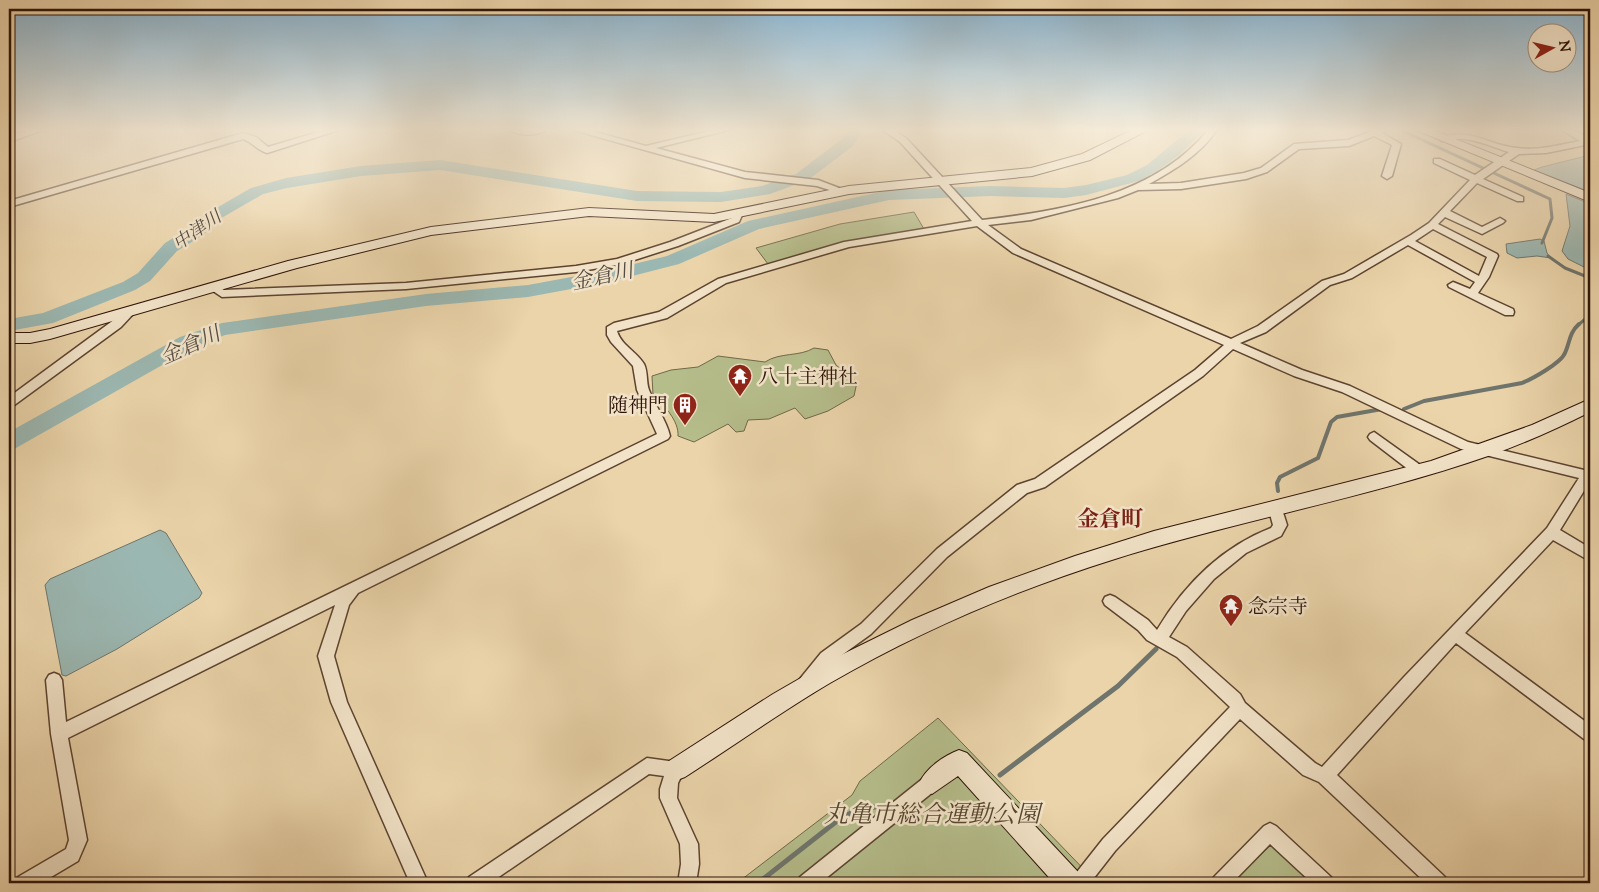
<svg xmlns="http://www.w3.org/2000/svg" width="1599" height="892" font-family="'Sorts Mill Goudy','Noto Serif JP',serif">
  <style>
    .green { fill: #b5bd8b; stroke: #71684a }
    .water { fill: #9bb7b1; stroke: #6f756d }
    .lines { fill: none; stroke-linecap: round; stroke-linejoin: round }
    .stream-far2 { stroke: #6f756d; stroke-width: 3 }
    .stream-far1 { stroke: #6f756d; stroke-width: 4 }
    .stream { stroke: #6f756d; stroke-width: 5 }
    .river { fill: #9bb7b1; fill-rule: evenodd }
    .street-casing { stroke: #5c4330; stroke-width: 3 }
    .secondary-casing { stroke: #2d1308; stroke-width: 2 }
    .street { fill: #f2e3c8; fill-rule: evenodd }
    .secondary { fill: #f2e3c8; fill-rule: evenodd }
    .labels { text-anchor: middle; stroke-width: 5; stroke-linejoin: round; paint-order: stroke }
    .far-water-label { font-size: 18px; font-style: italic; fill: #544c43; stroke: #f2e3c8 }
    .poi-label { font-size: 20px; fill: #2d1308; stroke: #f2e3c8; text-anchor: start }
    .water-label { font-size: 21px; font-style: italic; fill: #544c43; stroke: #f2e3c8 }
    .quarter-label { font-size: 22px; font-weight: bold; fill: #7a1f14; stroke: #f2e3c8 }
    .near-park-label { font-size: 24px; font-style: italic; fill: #56462f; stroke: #f2e3c8 }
  </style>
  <rect width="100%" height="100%" fill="#ebd4aa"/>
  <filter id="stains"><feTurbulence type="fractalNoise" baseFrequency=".004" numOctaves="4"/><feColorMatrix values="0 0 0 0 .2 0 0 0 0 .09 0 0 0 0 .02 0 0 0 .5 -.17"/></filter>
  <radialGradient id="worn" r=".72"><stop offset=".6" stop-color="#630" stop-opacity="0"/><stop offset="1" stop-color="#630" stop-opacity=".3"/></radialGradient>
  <path class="green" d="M914 212 924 229 858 240 768 264 756 248 840 224Z
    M814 348 828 350 836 365 857 382 854 396 828 411 805 419 795 408 769 419 748 420 744 431 736 432 728 424 694 442 678 436C679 421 664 405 653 395L652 376 671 370 698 367 718 356 765 362C780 352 799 357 814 348Z
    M938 718 1097 883H737L852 795 860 781Z
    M1274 842 1317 883H1231Z"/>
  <path class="water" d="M1590 155V192L1534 170 1542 167Z
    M1566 194 1590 204V270L1568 259 1562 251 1570 226Z
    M1540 239 1544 241 1547 253 1551 258 1537 256 1517 258 1507 253 1506 244Z
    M160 530 166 533 202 593 199 598 117 649 66 676 62 675 45 585 50 579Z"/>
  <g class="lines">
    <path class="stream-far2" d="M1403 131 1550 199 1552 218 1542 243
      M1548 256 1565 268 1585 276
      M1577 326 1590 315"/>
    <path class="stream-far1" d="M1404 409 1424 401 1522 383C1532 379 1561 363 1565 353 1570 342 1569 333 1579 324
      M1278 491 1277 483 1280 477 1318 458 1331 422 1337 417 1382 409"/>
    <path class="stream" d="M1000 775 1118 686 1156 649
      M758 883 837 821 858 809 875 807"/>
    <path class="river" d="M849 130H863L853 146 808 180 770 194 721 202 637 201 440 170 361 176 287 188 263 194 218 220 203 235 177 251 150 281 135 290 53 323 9 331V319L43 313 123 282 138 273 165 243 191 227 206 214 251 188 286 178 361 166 440 160 637 191 721 192 762 186 796 174 842 139Z
      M1189 130H1205L1178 156 1157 171 1139 181 1086 195 1064 198 990 196 889 200 759 229 679 264 609 282 528 297 426 306 225 335 194 347 16 448 9 450V432L180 337 222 323 426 294 528 285 609 270 667 256 748 221 889 190 990 186 1064 188 1086 185 1127 175 1147 165Z"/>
    <defs>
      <path id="street" d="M29 130H43L9 142V136Z
        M325 130H339L267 153C257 150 252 142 243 139L9 207V201L243 133 256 137 268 147Z
        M510 130H546C538 136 518 136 510 130Z
        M573 130H588L646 146 713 130H729L656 148 745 172 818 180 847 191 842 194 817 186 745 178Z
        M883 130H893L906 138 982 220C1061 211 1155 196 1208 130H1217C1199 155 1176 169 1149 184L1181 183 1244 173 1261 168 1294 144 1348 140 1375 130H1387L1382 133 1401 144 1392 176 1387 179 1382 176 1392 145 1374 136 1349 146 1299 149 1267 172 1246 179 1181 189 1138 190 1118 198 1031 220 988 225 1021 249 1231 339 1258 326 1322 281 1344 274 1411 235 1429 223 1470 180 1434 163V159H1440L1475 175 1509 152C1495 148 1481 141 1465 139 1457 138 1449 142 1441 141V137C1472 128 1488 145 1517 148 1538 151 1559 145 1580 141L1562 130H1573L1590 138V144L1546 153 1519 154 1483 179 1523 197V201H1517L1477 183 1450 211 1482 227 1500 218 1505 221 1503 223 1482 234 1445 217 1438 224 1497 254 1498 256 1489 277 1478 293 1513 309 1514 312 1513 315H1505L1449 287 1448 285 1453 282 1470 289 1475 282 1408 245 1352 278 1330 285 1266 332 1240 343 1302 370 1350 386 1468 442 1584 470 1590 466V481L1560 530 1590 548V561L1553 540 1465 633 1590 725V742L1584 739 1456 643 1337 775 1445 877 1448 883H1426L1319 782 1303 775 1240 719 1115 851 1090 883H1070L1073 877 1103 839 1230 707 1177 657 1147 640 1138 630 1105 605 1103 601 1105 597 1110 595 1115 597 1148 620 1157 630C1184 585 1222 547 1271 528L1273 525 1268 507 1270 503H1280L1287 525 1281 536 1246 553 1214 579 1186 611 1169 637 1187 647 1240 694 1245 703 1315 763 1322 767 1404 677 1547 528 1579 478 1461 449 1342 392 1294 376 1233 349 1203 376 1045 487 1027 493 947 557 871 634 831 663 812 685 807 687 802 685 799 680 821 653 861 624 937 549 1017 485 1035 479 1195 370 1224 345 1013 253 977 226 849 247 726 283 667 318 617 331C621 345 637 352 644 364 648 372 646 382 649 390 655 406 666 419 670 436L668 439 358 593 349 605 334 656 347 702 428 883H410L331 702 318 656 335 605 68 738 87 840 78 861 41 883H15L18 877 66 849 69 840 51 734 46 680 49 675 54 673 59 675 62 680 66 722 657 434 637 390 633 366 611 342 607 335V327L614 323 659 312 718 279 844 242 972 221 900 142ZM1433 229 1487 257 1479 276 1415 241Z
        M738 210 743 213 739 222 678 246 622 264 576 272 406 289 222 297 207 287 212 284 224 290 406 283 576 266 617 259 670 242 732 218 735 211Z
        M130 308 135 312 121 327 13 406 9 407V397Z
        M1374 432 1423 467 1424 470 1423 473H1413L1370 440 1368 437 1370 434Z
        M647 758 683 763 685 769 678 783 677 798 698 844 699 864 696 883H678L681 864 680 844 660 798V789L664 776 649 774 490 883H466L469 877Z
        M932 774 938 776 940 782 938 788 820 883H797L800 877 926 776Z
        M1270 823 1276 826 1331 877 1334 883H1312L1270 844 1232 883H1211L1214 877 1264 826Z"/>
      <path id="secondary" d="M1132 130H1148L1090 160 1032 176 849 194 714 222 589 216 431 235 297 268 50 339 30 343H9V333H30L50 329 288 261 431 227 589 208 714 214 849 186 1031 168 1082 154Z
        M1416 130H1433L1590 193V202Z
        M1590 399V412C1558 428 1525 443 1491 455 1368 498 1239 520 1115 559 1016 590 920 631 830 683 781 712 733 746 685 777L677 780 669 777 665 769 669 761 773 694 837 657 912 620 989 587 1075 556 1154 531 1431 461 1532 425Z
        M959 750 967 753 1080 874 1083 883H1054L958 776 932 794 924 790 920 782C926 768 945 755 959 750Z"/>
    </defs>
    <use href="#street" class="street-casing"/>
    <use href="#secondary" class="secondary-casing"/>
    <use href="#street" class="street"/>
    <use href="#secondary" class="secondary"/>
  </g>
  <linearGradient id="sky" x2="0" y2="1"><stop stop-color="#89b5d2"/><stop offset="0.51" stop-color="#f6ecd9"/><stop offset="1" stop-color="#f6ecd9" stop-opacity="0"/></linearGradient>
  <rect width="1599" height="255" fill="url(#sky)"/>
  <defs>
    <symbol id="temple-pin" viewBox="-11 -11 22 30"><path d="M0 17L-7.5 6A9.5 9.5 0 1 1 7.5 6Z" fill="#8f2418" stroke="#f2e3c8"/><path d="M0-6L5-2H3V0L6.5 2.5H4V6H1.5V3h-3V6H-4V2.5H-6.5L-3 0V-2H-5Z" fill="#fff"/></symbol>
    <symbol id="building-pin" viewBox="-11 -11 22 30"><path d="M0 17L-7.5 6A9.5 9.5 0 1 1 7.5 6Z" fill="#8f2418" stroke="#f2e3c8"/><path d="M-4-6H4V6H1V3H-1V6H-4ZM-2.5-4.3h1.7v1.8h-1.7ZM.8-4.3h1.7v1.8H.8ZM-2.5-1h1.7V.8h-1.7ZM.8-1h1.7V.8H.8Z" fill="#fff"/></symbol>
  </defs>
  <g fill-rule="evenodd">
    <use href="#temple-pin" x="726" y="362" width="28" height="38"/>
    <use href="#building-pin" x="671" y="391" width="28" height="38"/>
    <use href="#temple-pin" x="1217" y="592" width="28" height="38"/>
  </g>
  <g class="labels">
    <g class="far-water-label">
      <text transform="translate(197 230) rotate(-35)" y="6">中津川</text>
    </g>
    <g class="poi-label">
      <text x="758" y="383">八十主神社</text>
      <text x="668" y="412" text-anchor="end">随神門</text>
      <text x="1248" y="613">念宗寺</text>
    </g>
    <g class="water-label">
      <text transform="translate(602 276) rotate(-12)" y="7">金倉川</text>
      <text transform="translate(190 345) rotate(-24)" y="7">金倉川</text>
    </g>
    <g class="quarter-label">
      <text x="1110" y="526">金倉町</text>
    </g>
    <g class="near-park-label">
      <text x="932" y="822">丸亀市総合運動公園</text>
    </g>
  </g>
  <rect width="1599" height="892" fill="none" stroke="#ebd4aa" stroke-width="30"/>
  <rect x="10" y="10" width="1579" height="872" fill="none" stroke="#2d1308" stroke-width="2.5"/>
  <rect x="15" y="15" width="1569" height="862" fill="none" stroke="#2d1308"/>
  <g transform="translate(1552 48) rotate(82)"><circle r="24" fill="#f2e3c8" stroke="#a3907b"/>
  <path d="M0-4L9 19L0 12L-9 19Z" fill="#8f2418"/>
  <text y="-8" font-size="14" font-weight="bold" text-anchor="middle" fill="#2d1308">N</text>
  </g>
  <rect width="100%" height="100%" filter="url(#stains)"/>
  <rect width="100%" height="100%" fill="url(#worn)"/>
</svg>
